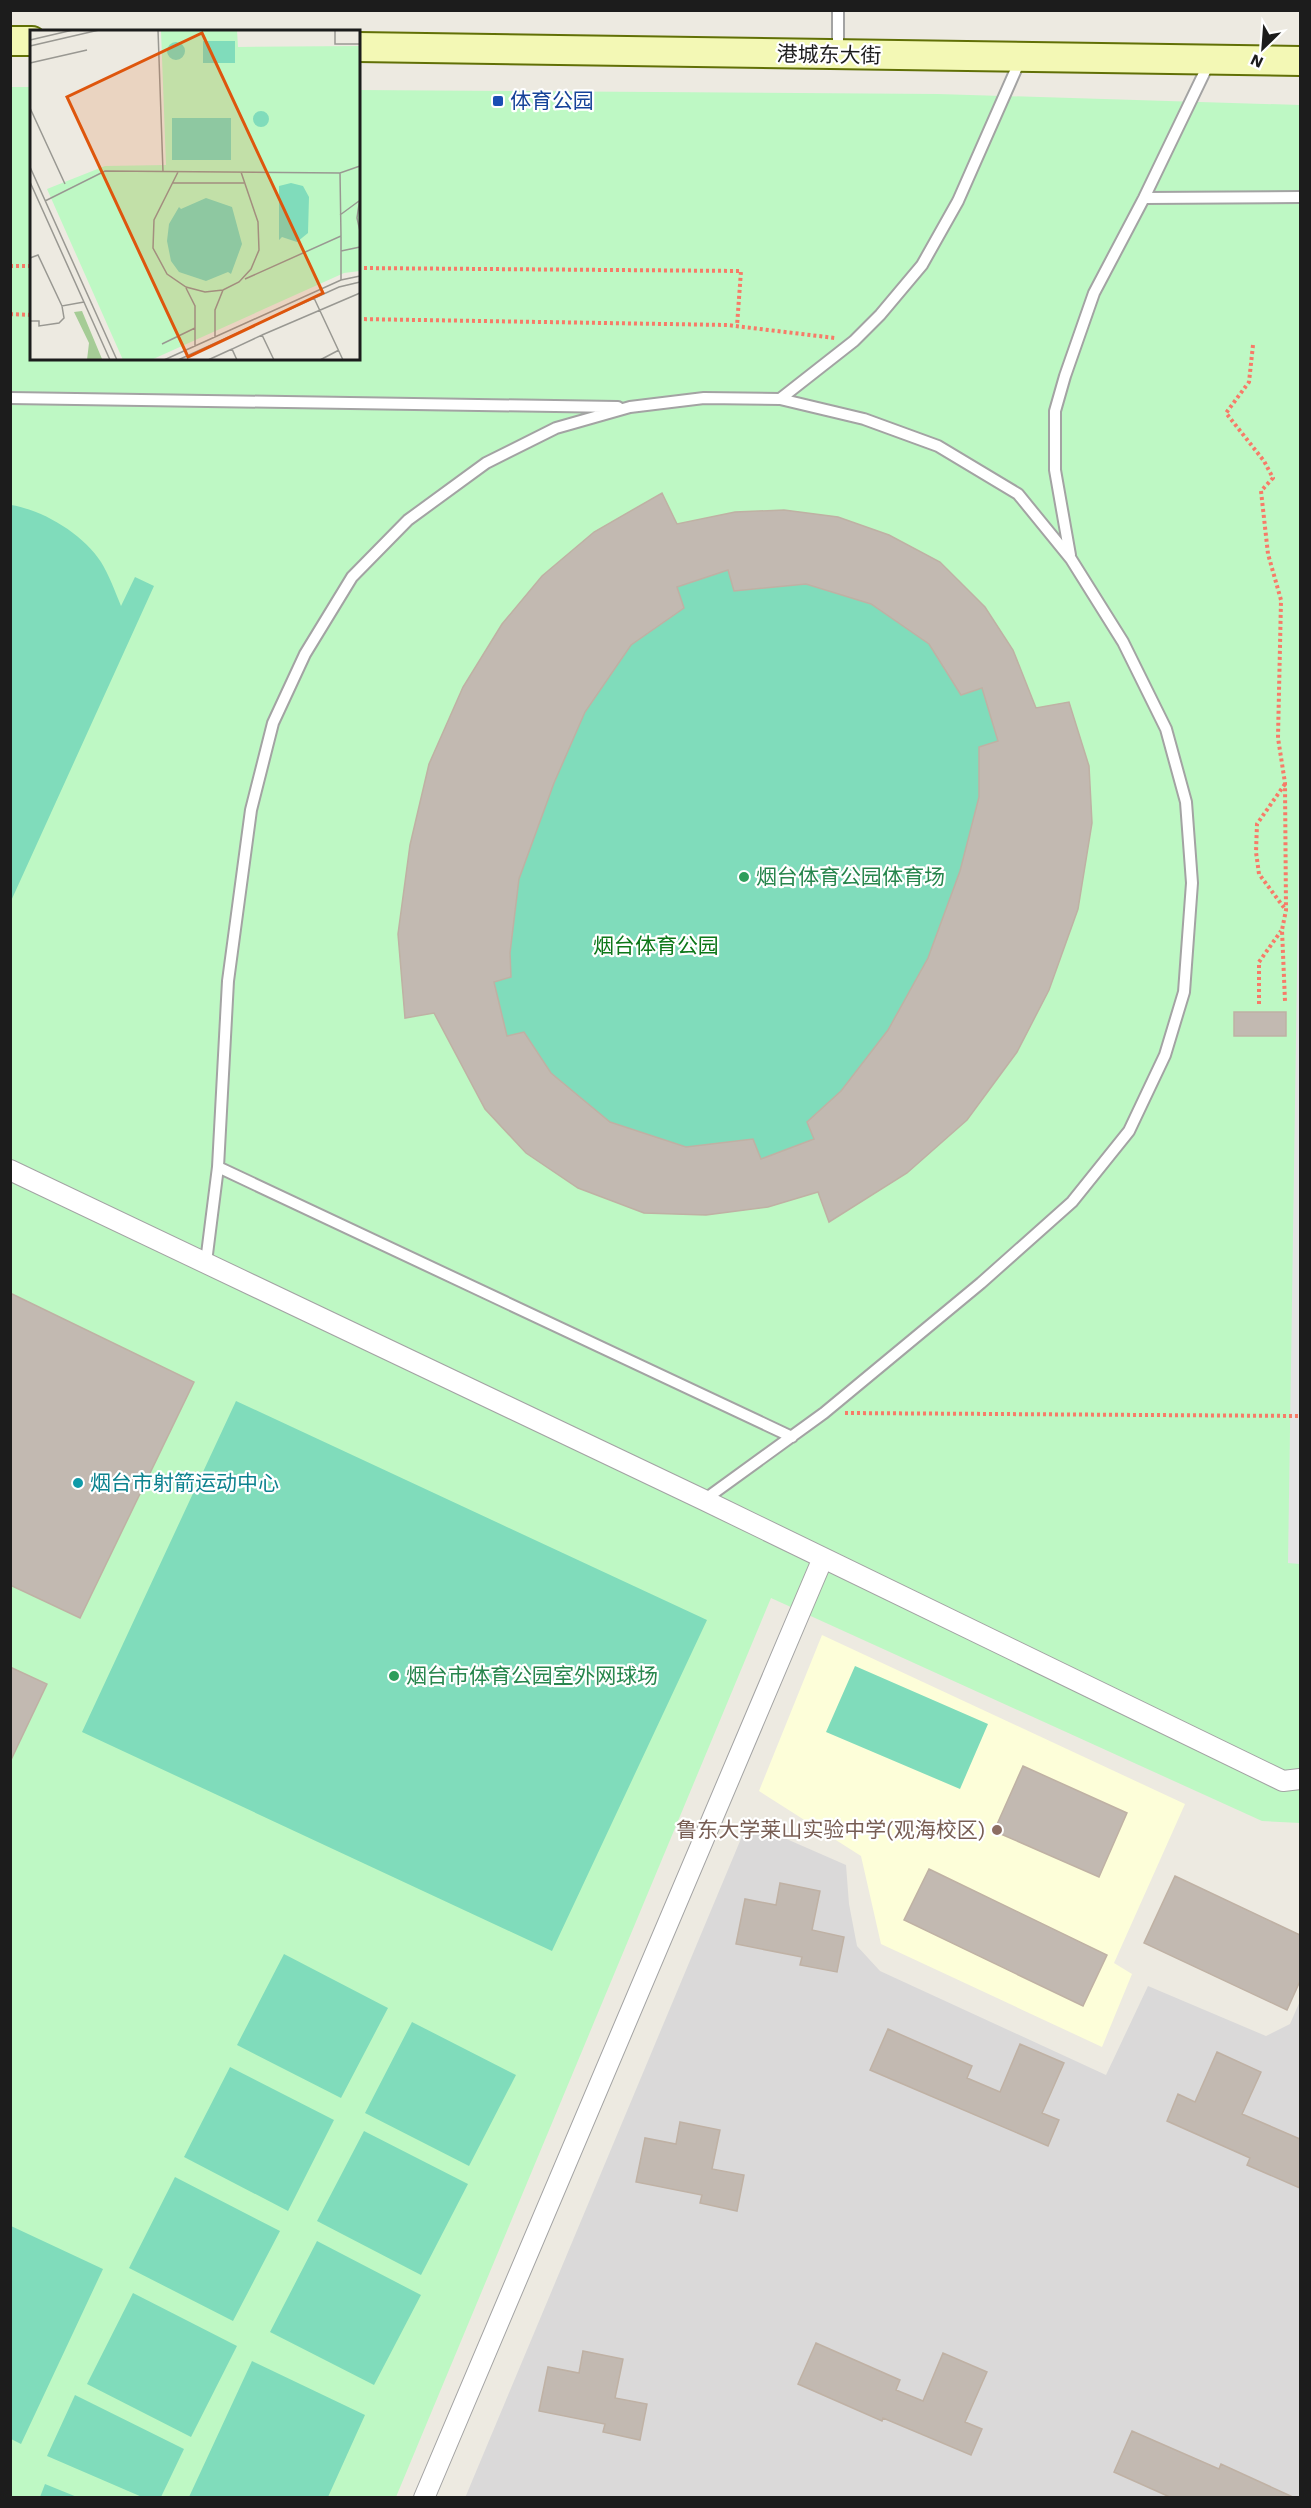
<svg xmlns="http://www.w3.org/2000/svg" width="1311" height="2508" font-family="'Work Sans','Noto Sans SC',sans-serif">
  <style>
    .residential { fill: #dad9d9 }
    .education { fill: #fdfed9 }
    .park { fill: #bef8c4 }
    .pitch { fill: #80dcbb }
    .parking { fill: #e4e4e4 }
    .building { fill: #c2b9b1; stroke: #bfb1a4; stroke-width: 1.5; fill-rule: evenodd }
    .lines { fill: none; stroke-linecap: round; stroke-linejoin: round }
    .service-casing { stroke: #a3a3a3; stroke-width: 14 }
    .minor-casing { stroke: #a3a3a3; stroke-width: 22 }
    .secondary-casing { stroke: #617006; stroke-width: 32 }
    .path { stroke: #f77b68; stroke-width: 4; stroke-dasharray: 3 3; stroke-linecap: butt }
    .service { stroke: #fff; stroke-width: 10 }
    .minor { stroke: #fff; stroke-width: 20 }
    .secondary { stroke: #f3f8b5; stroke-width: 28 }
    .transit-dot { fill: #1a4fb4; stroke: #fff; stroke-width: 2 }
    .leisure-dot { fill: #2e9e5b; stroke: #fff; stroke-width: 2 }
    .culture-dot { fill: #0f9aa8; stroke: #fff; stroke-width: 2 }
    .education-dot { fill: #8d6e63; stroke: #fff; stroke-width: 2 }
    .labels { text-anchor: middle; stroke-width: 4.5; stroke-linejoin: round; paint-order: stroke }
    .street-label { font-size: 21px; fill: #1c1c1c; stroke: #fff }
    .transit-label { font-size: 21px; fill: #164399; stroke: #fff; text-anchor: start }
    .leisure-label { font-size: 21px; fill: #27864d; stroke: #fff; text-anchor: start }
    .park-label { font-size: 21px; fill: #0d7719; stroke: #fff }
    .culture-label { font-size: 21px; fill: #0d838f; stroke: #fff; text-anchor: start }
    .education-label { font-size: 21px; fill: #785e54; stroke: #fff; text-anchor: end }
    .inset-road { fill: none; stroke: #999892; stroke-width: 1.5 }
    .view { fill: #de560d; fill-opacity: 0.15; stroke: #de560d; stroke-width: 3 }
    .inset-edge { fill: none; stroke: #1c1c1c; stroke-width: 3 }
  </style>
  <rect width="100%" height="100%" fill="#edeae1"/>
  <path class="residential" d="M748 1822 846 1865 849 1904 857 1946 880 1971 1106 2075 1148 1986 1266 2036 1290 2024 1300 2001V2497L465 2498Z"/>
  <path class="education" d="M822 1635 1185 1804 1114 1963 1132 1974 1102 2047 881 1944 861 1856 759 1791Z"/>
  <path class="park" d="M11 87H31L32 358H358L359 90 938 94 1300 105V1823L1262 1821 771 1598 396 2497 11 2498Z"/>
  <path class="pitch" d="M662 493 677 524 784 510 838 517 889 535 940 562 985 607 1013 650 1036 708 1069 702 1089 766 1092 823 1078 909 1049 990 1017 1052 967 1120 907 1173 829 1222 818 1192 768 1207 706 1215 644 1213 578 1188 526 1153 485 1109 435 1013 405 1018 398 934 410 845 429 764 463 687 502 624 542 576 594 532Z
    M11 505C43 510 83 534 101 562 109 575 115 591 121 606L135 577 154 586 11 901Z
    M236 1401 707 1620 552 1951 82 1732Z
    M855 1666 988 1724 960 1789 826 1732Z
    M284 1954 388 2008 341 2098 237 2045Z
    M412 2022 516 2075 469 2166 365 2113Z
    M230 2067 334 2120 288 2211 184 2157Z
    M364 2131 468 2184 421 2275 317 2221Z
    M175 2177 280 2231 233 2321 129 2268Z
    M11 2226 103 2269 21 2444 11 2439Z
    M317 2241 421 2295 374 2385 270 2332Z
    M133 2293 237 2346 191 2437 87 2384Z
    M252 2361 365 2415 328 2497H189Z
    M75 2395 184 2449 161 2497H142L47 2456Z
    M45 2484 77 2497H40Z"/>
  <path class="parking" d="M1300 775V1564L1288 1563Z"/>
  <path class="building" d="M662 493 677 524 735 512 784 510 838 517 889 535 940 562 985 607 1013 650 1036 708 1069 702 1089 766 1092 823 1078 909 1049 990 1017 1052 967 1120 907 1173 829 1222 818 1192 768 1207 706 1215 644 1213 578 1188 526 1153 485 1109 434 1013 405 1018 398 934 410 845 429 764 463 687 502 624 542 576 594 532ZM728 570 734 591 806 584 871 604 929 644 961 695 982 688 998 741 979 747V797L960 871 928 958 888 1030 841 1091 807 1122 814 1139 761 1159 753 1139 686 1147 610 1122 551 1073 524 1032 507 1036 494 982 511 977 510 953 519 879 554 783 585 712 631 645 684 608 677 587Z
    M1234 1012H1286V1036H1234Z
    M10 1293 194 1382 80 1618 10 1585Z
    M10 1667 47 1684 10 1762Z
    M1023 1766 1127 1813 1099 1877 994 1831Z
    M929 1869 1107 1955 1083 2006 904 1920Z
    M1175 1876 1300 1935V1981L1287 2010 1144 1943Z
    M780 1883 820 1891 812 1930 844 1937 837 1972 800 1965 802 1957 736 1944 745 1899 776 1905Z
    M888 2029 972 2066 967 2078 1000 2092 1020 2044 1064 2063 1042 2113 1059 2120 1048 2146 870 2070Z
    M1217 2052 1261 2072 1242 2114 1300 2139V2188L1247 2165 1250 2158 1167 2121 1178 2094 1195 2102Z
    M680 2122 720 2130 712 2169 744 2175 737 2211 700 2203 702 2195 636 2182 645 2138 676 2144Z
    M816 2343 900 2380 896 2390 923 2401 943 2353 987 2372 965 2422 982 2429 971 2455 883 2418 882 2421 798 2384Z
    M583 2351 623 2359 615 2398 647 2404 640 2440 603 2432 605 2424 539 2411 548 2367 579 2373Z
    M1132 2431 1219 2469 1221 2464 1295 2498H1172L1114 2472Z"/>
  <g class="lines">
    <defs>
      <path id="service" d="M838 52V10
        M1144 198 1300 197
        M10 398 618 407
        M780 399 854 341 880 315 922 265 958 201 1021 58
        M1070 555 1055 470V411L1065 376 1094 293 1144 198 1209 63
        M218 1167 792 1437
        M206 1262 218 1167 228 981 251 810 273 723 305 654 352 577 408 520 486 463 556 428 630 407 704 398 780 399 864 419 938 446 1018 494 1071 559 1123 642 1166 729 1186 802 1192 883 1184 992 1165 1055 1129 1131 1072 1202 981 1283 824 1413 704 1500"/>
      <path id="minor" d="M10 1170 704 1500 1283 1781 1300 1779
        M424 2498 823 1558"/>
      <path id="secondary" d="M10 41H32
        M358 47 1300 61"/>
    </defs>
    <use href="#service" class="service-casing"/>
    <use href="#minor" class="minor-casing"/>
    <use href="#secondary" class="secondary-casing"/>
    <path class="path" d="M10 266H32
      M358 268 741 271 737 326
      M10 314 32 315
      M358 319 727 325 835 338
      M1253 345 1249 382 1226 413 1264 461 1273 478 1261 491 1268 554 1281 600 1278 738 1285 783 1286 910 1282 930 1285 1001
      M1285 784 1257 824 1256 852 1259 874 1285 909
      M1259 1004V962L1281 931
      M845 1413 1300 1416"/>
    <use href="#service" class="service"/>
    <use href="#minor" class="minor"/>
    <use href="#secondary" class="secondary"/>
  </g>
  <rect class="transit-dot" x="492" y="95" width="12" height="12" rx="3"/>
  <g class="leisure-dot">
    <circle cx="744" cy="877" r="6"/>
    <circle cx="394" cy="1676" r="6"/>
  </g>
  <circle class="culture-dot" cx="78" cy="1483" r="6"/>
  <circle class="education-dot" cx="997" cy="1830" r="6"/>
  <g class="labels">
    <g class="street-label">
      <text transform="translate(829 55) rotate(1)" y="7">港城东大街</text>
    </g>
    <g class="transit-label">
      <text x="510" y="108">体育公园</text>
    </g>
    <g class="leisure-label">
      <text x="756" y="884">烟台体育公园体育场</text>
      <text x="406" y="1683">烟台市体育公园室外网球场</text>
    </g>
    <g class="park-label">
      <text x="656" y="953">烟台体育公园</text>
    </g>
    <g class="culture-label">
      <text x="90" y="1490">烟台市射箭运动中心</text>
    </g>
    <g class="education-label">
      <text x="985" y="1837">鲁东大学莱山实验中学(观海校区)</text>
    </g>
  </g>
  <g transform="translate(30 30)">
    <rect width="330" height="330" fill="#edeae1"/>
    <path d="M52 281 72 329V330H57L59 313 44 282Z" fill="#a5cc96"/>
    <path d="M207 0 208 17 330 16V241L314 243 121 330H93L17 159 75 136 136 135 131 1Z" fill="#bef8c4"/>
    <path d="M173 11H205V33H173ZM137 21a9 9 0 1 1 18 0a9 9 0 1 1-18 0ZM223 89a8 8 0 1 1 16 0a8 8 0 1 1-16 0ZM142 88H201V130H142ZM261 153 273 156 279 167 278 203 267 212 252 207 249 210V156ZM176 168 202 177 212 214 201 244 198 242 176 251 149 242 141 231 137 211 139 194 149 177 151 179Z" fill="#80dcbb"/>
    <path class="inset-road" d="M128 0 133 142M305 0V14H330M0 10 43 0M0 16 69 0M0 33 57 20M0 78 35 154M0 137 87 330M148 142 124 190 123 218 137 244 156 257 175 262 193 260 209 252 221 239 229 220 228 192 211 142M0 152 80 330M142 153H214M330 168 327 188 330 201M15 171 75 141 310 143 330 136M310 185 329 171M311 206V250M311 221 330 217M0 228 8 225 32 276 54 272M215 249 311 206 310 143M156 258 165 276V316M284 268 313 330M0 291H9V296L29 293 34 288 32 276M232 305 330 263M185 307V280L193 260M132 314 165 298M134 330 311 250 330 246M148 330 309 257 330 252M178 330 202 319M207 330 202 319 232 305 244 330M290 330 309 320"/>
    <path class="view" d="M172 3 293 263 158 327 37 67Z"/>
    <rect width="330" height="330" class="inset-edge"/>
  </g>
  <rect width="1311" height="2508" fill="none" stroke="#1c1c1c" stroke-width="24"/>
  <g transform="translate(1263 48) rotate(205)" stroke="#ffffff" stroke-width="4.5" paint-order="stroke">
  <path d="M0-4.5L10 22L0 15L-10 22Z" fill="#1c1c1c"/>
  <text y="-9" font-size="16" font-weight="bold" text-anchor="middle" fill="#1c1c1c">N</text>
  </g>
</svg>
